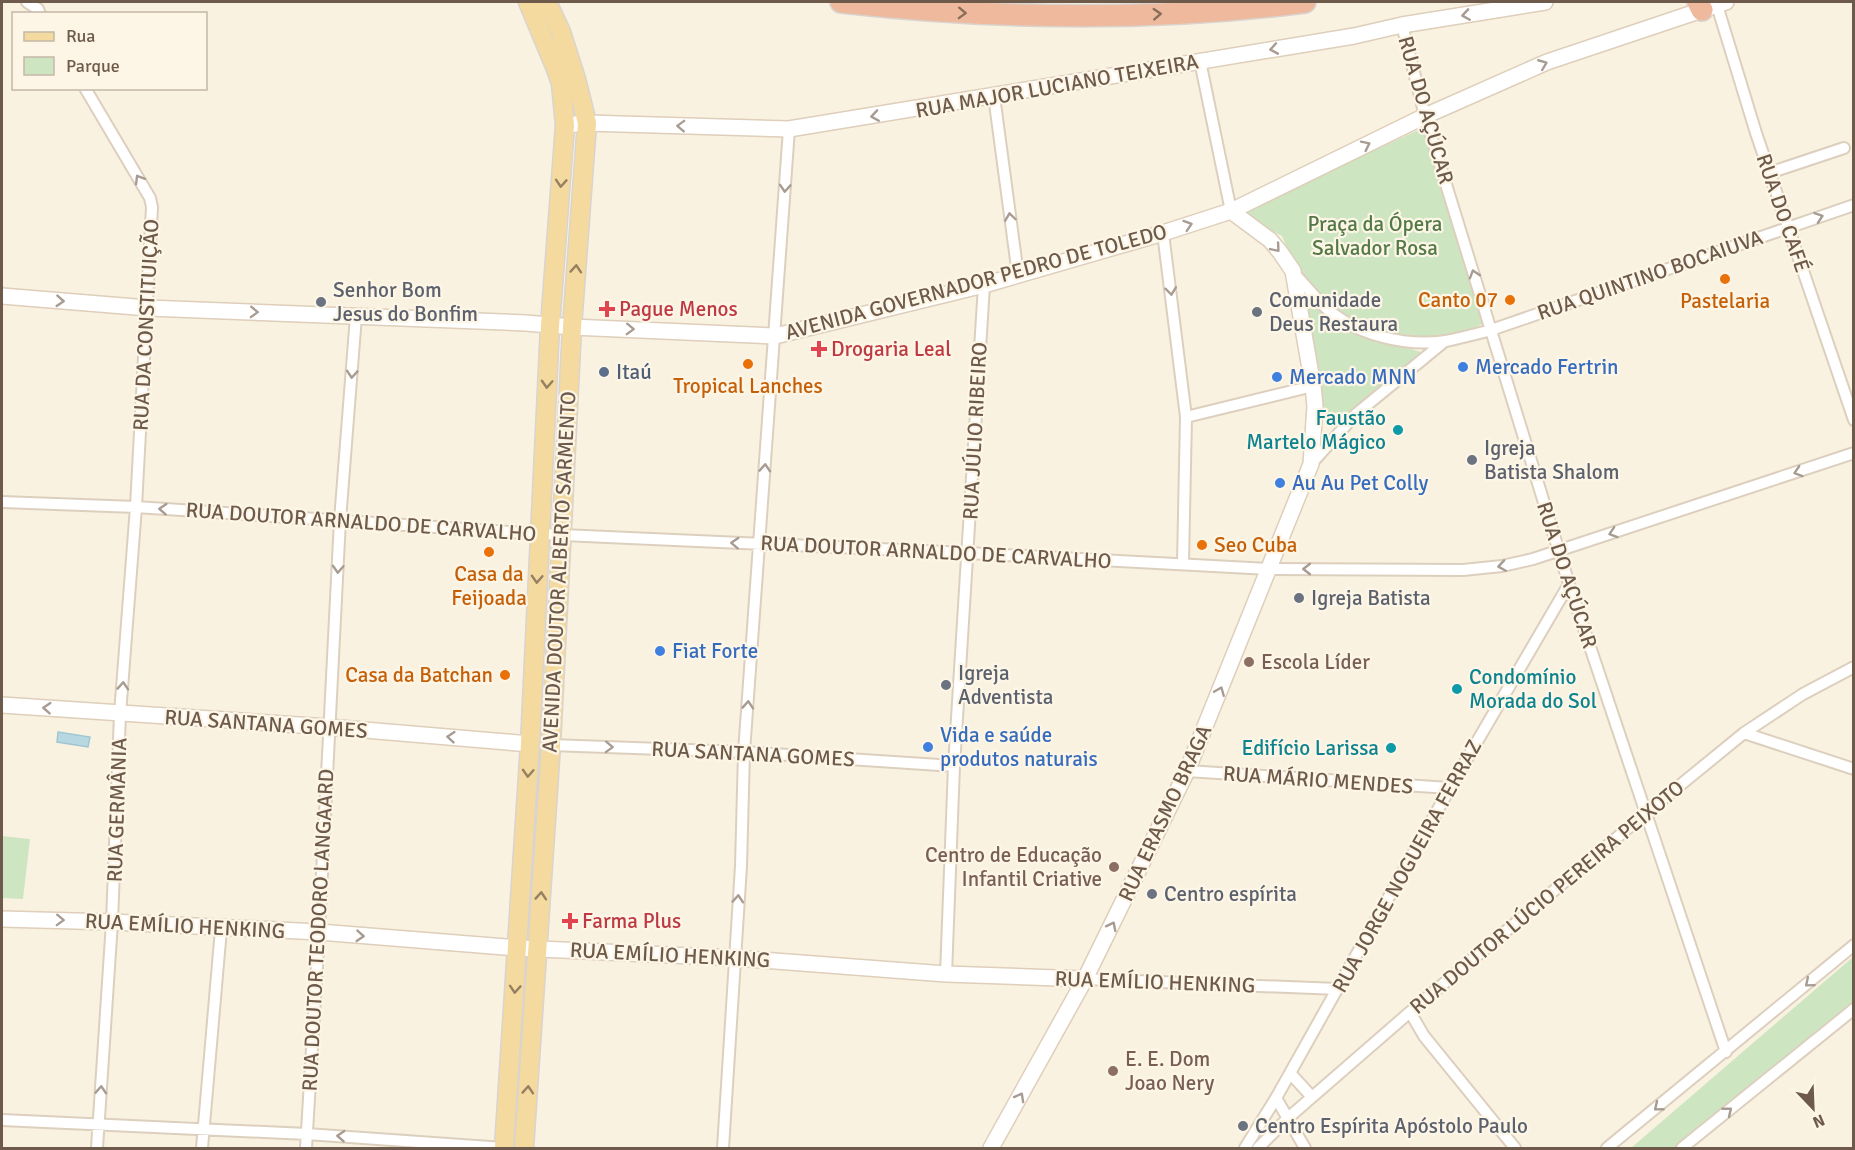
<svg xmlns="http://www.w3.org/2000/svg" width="1855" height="1150" font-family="Signika,sans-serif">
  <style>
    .green { fill: #cde5c1 }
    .water { fill: #b8d8e1; stroke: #9fc6d2; stroke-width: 1.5 }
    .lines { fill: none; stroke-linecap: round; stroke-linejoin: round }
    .street-casing { stroke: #ddcfbe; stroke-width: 14 }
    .secondary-casing { stroke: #deceba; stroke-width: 18 }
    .primary-casing { stroke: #d9d4d0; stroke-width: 21 }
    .highway-casing { stroke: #d9d4d0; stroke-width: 24 }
    .street { stroke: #fff; stroke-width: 10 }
    .secondary { stroke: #fff; stroke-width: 15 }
    .primary { stroke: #f4da9e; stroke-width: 18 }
    .highway { stroke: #efb99d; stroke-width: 21 }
    .oneway { stroke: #886d5b }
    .oneway2 { stroke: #a89c92 }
    .oneway3 { stroke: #968063 }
    .food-dot { fill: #e8710a; stroke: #fdf6e7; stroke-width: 2 }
    .worship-dot { fill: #6b7280; stroke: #fdf6e7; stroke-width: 2 }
    .health-dot { fill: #e0444e; stroke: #fdf6e7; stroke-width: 2 }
    .shop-dot { fill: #3f7fe0; stroke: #fdf6e7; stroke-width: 2 }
    .service-dot { fill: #5c6f8a; stroke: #fdf6e7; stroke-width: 2 }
    .culture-dot { fill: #0f9aa8; stroke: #fdf6e7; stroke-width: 2 }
    .education-dot { fill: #8d6e63; stroke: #fdf6e7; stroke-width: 2 }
    .labels { text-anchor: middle; stroke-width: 4.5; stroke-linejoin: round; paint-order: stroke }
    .street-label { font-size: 21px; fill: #6e5a4a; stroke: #fdf6e7 }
    .park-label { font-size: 21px; fill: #527946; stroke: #fdf6e7 }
    .worship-label { font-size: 21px; fill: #5b616d; stroke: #fdf6e7; text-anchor: start }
    .food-label { font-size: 21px; fill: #c56008; stroke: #fdf6e7 }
    .health-label { font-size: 21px; fill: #be3a42; stroke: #fdf6e7; text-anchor: start }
    .shop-label { font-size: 21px; fill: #366cbe; stroke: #fdf6e7; text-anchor: start }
    .service-label { font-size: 21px; fill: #4e5e75; stroke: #fdf6e7; text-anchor: start }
    .culture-label { font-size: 21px; fill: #0d838f; stroke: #fdf6e7; text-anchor: end }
    .education-label { font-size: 21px; fill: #785e54; stroke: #fdf6e7; text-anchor: start }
  </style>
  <rect width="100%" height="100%" fill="#faf2e1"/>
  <path class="green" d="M1423 128 1484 323 1463 334 1439 338 1378 333 1343 313 1309 283 1295 267 1282 236 1237 213Z
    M1304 295 1334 323 1376 339 1421 352 1345 420 1322 414Z
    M2 836 30 839 23 899 2 898Z
    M1853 957V1002L1679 1148H1631Z"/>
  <path class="water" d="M58 732 90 737 88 747 57 742Z"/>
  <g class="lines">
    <defs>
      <path id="street" d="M27 2 38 9 40 14
        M1716 2 1756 133 1854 420
        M1402 25 1425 116 1569 584 1726 1052
        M1200 61 1231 211
        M85 88 150 198 152 207 136 507 120 714 112 922 97 1148
        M994 96 1018 275
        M1769 173 1844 148
        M1163 233 1186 417 1183 563
        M1294 273C1304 284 1314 296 1325 307 1356 335 1405 347 1446 341 1461 338 1476 334 1491 330L1854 205
        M1186 417 1313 386
        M1311 464 1356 414 1445 341
        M2 502 136 507 540 534 968 553 1269 569 1463 570 1502 566 1533 559 1854 453
        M1744 733 1854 769
        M551 745 744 752 954 766
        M1187 771 1450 788
        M946 974 954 766 984 285
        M1085 979 1338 989
        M1410 1012 1424 1036 1515 1148
        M1290 1073 1312 1097
        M1276 1098 1305 1148
        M2 1120 307 1134 504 1148
        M202 1148 221 929
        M306 1148 319 932 340 520 356 316
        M723 1148 741 866 744 752 789 129
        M1245 1148 1276 1098 1450 788 1569 584
        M1258 1148 1288 1118 1410 1012 1646 813 1744 733 1803 694 1854 667
        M1607 1148 1854 945
        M1682 1148 1854 1009"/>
      <path id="secondary" d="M565 125 587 123 789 129 1354 36 1402 25 1545 2
        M2 296 148 308 526 323 572 327 775 336 984 285 1163 233 1231 211 1425 116 1547 62 1726 2
        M2 705 329 727 530 744
        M2 919 112 922 319 932 518 948 735 958 946 974 1085 979
        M991 1148 1085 979 1187 771 1311 464 1315 406 1313 386 1293 271 1280 252 1270 240 1231 211"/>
      <path id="primary" d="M504 1148 530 744 550 326 565 125 561 84 556 69 528 2
        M524 1148 551 745 572 327 587 123 576 79 561 32 547 2"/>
      <path id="highway" d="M841 2C995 19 1151 22 1305 2
        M1698 2 1702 10"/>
    </defs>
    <use href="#street" class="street-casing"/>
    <use href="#secondary" class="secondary-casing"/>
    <use href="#primary" class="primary-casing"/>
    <use href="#highway" class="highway-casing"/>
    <use href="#street" class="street"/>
    <use href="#secondary" class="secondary"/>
    <use href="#primary" class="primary"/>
    <use href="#highway" class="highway"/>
  </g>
  <defs><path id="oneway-chevron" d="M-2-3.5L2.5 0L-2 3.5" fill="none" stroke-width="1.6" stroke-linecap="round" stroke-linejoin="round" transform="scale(1.5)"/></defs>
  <g class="oneway">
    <use href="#oneway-chevron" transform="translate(962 13) rotate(2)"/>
    <use href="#oneway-chevron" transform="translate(1157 14) rotate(-3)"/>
  </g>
  <g class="oneway2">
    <use href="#oneway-chevron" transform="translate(1466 15) rotate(171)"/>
    <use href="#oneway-chevron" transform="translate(1274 49) rotate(170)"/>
    <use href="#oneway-chevron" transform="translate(1543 64) rotate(-22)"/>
    <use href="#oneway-chevron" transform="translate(875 116) rotate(171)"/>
    <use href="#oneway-chevron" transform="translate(681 126) rotate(-178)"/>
    <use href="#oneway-chevron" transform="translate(1366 145) rotate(-26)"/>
    <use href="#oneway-chevron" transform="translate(139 179) rotate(-121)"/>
    <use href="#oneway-chevron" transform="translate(785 188) rotate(94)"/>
    <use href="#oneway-chevron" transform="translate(1010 217) rotate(-98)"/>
    <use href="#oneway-chevron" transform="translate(1819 217) rotate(-19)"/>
    <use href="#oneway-chevron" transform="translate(1188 225) rotate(-18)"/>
    <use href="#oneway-chevron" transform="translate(1276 248) rotate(50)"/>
    <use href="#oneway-chevron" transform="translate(1474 274) rotate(-107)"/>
    <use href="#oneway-chevron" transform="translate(1171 291) rotate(83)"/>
    <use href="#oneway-chevron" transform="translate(60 301) rotate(4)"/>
    <use href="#oneway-chevron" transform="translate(254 312) rotate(2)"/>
    <use href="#oneway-chevron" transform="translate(630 329) rotate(2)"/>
    <use href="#oneway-chevron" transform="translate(352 374) rotate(94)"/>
    <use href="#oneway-chevron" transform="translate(765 468) rotate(-86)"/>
    <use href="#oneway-chevron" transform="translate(1798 472) rotate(162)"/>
    <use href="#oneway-chevron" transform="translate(163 509) rotate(-176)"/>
    <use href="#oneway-chevron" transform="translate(1613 533) rotate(162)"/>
    <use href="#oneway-chevron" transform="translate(735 543) rotate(-177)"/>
    <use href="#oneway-chevron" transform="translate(1502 566) rotate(171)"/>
    <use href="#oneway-chevron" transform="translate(338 569) rotate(93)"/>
    <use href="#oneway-chevron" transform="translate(1307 569) rotate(-180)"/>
    <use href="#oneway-chevron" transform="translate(123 686) rotate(-86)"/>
    <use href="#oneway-chevron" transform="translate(1220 691) rotate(-68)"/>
    <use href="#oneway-chevron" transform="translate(748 705) rotate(-86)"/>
    <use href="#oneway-chevron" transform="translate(47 708) rotate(-176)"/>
    <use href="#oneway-chevron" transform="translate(451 737) rotate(-175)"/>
    <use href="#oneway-chevron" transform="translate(609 747) rotate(2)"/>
    <use href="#oneway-chevron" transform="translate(738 899) rotate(-86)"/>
    <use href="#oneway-chevron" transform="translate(60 920) rotate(2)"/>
    <use href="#oneway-chevron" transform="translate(1112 926) rotate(-63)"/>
    <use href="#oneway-chevron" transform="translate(360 936) rotate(4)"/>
    <use href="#oneway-chevron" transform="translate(1809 983) rotate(140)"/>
    <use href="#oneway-chevron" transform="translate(101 1090) rotate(-86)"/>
    <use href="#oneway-chevron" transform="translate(1020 1097) rotate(-61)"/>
    <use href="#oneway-chevron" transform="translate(1658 1107) rotate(141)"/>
    <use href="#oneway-chevron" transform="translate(1728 1111) rotate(-39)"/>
    <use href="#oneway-chevron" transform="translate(341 1136) rotate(-176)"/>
  </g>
  <g class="oneway3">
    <use href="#oneway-chevron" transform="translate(561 183) rotate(94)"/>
    <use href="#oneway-chevron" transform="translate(576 269) rotate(-86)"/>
    <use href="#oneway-chevron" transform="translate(547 384) rotate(93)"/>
    <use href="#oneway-chevron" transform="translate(537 579) rotate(93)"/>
    <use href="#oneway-chevron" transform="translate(528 773) rotate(93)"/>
    <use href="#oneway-chevron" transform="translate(541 896) rotate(-86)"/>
    <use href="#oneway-chevron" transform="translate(515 989) rotate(94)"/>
    <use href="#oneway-chevron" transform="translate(528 1090) rotate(-86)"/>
  </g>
  <g class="food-dot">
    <circle cx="1725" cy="279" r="6"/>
    <circle cx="1510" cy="300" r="6"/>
    <circle cx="748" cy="364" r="6"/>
    <circle cx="1202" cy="545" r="6"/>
    <circle cx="489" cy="552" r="6"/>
    <circle cx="505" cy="675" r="6"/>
  </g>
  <g class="worship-dot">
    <circle cx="321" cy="302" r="6"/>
    <circle cx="1257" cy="312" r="6"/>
    <circle cx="1472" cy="460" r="6"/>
    <circle cx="1299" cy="598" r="6"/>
    <circle cx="946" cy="685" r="6"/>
    <circle cx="1152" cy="894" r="6"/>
    <circle cx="1243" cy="1126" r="6"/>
  </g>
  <g class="health-dot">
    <path d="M604 300h6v6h6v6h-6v6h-6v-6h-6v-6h6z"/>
    <path d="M816 340h6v6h6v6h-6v6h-6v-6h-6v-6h6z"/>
    <path d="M567 912h6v6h6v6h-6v6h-6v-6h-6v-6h6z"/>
  </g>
  <g class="shop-dot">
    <circle cx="1463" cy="367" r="6"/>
    <circle cx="1277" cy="377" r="6"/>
    <circle cx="1280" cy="483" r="6"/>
    <circle cx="660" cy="651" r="6"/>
    <circle cx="928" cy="747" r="6"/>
  </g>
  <circle class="service-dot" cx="604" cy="372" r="6"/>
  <g class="culture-dot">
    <circle cx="1398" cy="430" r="6"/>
    <circle cx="1457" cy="689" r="6"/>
    <circle cx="1391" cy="748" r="6"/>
  </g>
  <g class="education-dot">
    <circle cx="1249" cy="662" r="6"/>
    <circle cx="1114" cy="867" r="6"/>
    <circle cx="1113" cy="1071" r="6"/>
  </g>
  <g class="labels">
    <g class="street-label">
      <text transform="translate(1057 86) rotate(-10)" y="7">RUA MAJOR LUCIANO TEIXEIRA</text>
      <text transform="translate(1426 110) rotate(74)" y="7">RUA DO AÇÚCAR</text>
      <text transform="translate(1783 213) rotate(71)" y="7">RUA DO CAFÉ</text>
      <text transform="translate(1650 275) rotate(-19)" y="7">RUA QUINTINO BOCAIUVA</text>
      <text transform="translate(976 282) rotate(-15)" y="7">AVENIDA GOVERNADOR PEDRO DE TOLEDO</text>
      <text transform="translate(146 325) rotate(-87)" y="7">RUA DA CONSTITUIÇÃO</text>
      <text transform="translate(975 431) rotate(-87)" y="7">RUA JÚLIO RIBEIRO</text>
      <text transform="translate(361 522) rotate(4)" y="7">RUA DOUTOR ARNALDO DE CARVALHO</text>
      <text transform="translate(936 552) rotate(3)" y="7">RUA DOUTOR ARNALDO DE CARVALHO</text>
      <text transform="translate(559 572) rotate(-87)" y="7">AVENIDA DOUTOR ALBERTO SARMENTO</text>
      <text transform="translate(1567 575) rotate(72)" y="7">RUA DO AÇÚCAR</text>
      <text transform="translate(266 724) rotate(4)" y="7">RUA SANTANA GOMES</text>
      <text transform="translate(753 754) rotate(3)" y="7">RUA SANTANA GOMES</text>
      <text transform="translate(1318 780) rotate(4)" y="7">RUA MÁRIO MENDES</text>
      <text transform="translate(117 810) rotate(-88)" y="7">RUA GERMÂNIA</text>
      <text transform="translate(1165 813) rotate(-65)" y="7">RUA ERASMO BRAGA</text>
      <text transform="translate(1407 866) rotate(-61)" y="7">RUA JORGE NOGUEIRA FERRAZ</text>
      <text transform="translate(1547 897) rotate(-40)" y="7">RUA DOUTOR LÚCIO PEREIRA PEIXOTO</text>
      <text transform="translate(185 926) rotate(3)" y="7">RUA EMÍLIO HENKING</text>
      <text transform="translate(318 930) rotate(-87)" y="7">RUA DOUTOR TEODORO LANGAARD</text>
      <text transform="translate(670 955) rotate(3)" y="7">RUA EMÍLIO HENKING</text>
      <text transform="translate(1155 982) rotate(2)" y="7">RUA EMÍLIO HENKING</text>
    </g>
    <g class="park-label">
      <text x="1375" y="231">Praça da Ópera<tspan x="1375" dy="24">Salvador Rosa</tspan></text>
    </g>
    <g class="worship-label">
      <text x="333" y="297">Senhor Bom<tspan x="333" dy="24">Jesus do Bonfim</tspan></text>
      <text x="1269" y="307">Comunidade<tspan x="1269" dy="24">Deus Restaura</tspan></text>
      <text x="1484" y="455">Igreja<tspan x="1484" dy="24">Batista Shalom</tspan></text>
      <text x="1311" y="605">Igreja Batista</text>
      <text x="958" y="680">Igreja<tspan x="958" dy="24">Adventista</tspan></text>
      <text x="1164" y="901">Centro espírita</text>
      <text x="1255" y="1133">Centro Espírita Apóstolo Paulo</text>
    </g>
    <g class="food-label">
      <text x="1498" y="307" text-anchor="end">Canto 07</text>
      <text x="1725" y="308">Pastelaria</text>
      <text x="748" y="393">Tropical Lanches</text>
      <text x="1214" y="552" text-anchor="start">Seo Cuba</text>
      <text x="489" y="581">Casa da<tspan x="489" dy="24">Feijoada</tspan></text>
      <text x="493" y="682" text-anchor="end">Casa da Batchan</text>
    </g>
    <g class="health-label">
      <text x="619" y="316">Pague Menos</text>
      <text x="831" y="356">Drogaria Leal</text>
      <text x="582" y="928">Farma Plus</text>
    </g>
    <g class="shop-label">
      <text x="1475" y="374">Mercado Fertrin</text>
      <text x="1289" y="384">Mercado MNN</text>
      <text x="1292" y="490">Au Au Pet Colly</text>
      <text x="672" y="658">Fiat Forte</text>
      <text x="940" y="742">Vida e saúde<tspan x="940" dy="24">produtos naturais</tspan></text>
    </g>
    <g class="service-label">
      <text x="616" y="379">Itaú</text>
    </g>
    <g class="culture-label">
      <text x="1386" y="425">Faustão<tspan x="1386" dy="24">Martelo Mágico</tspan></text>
      <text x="1469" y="684" text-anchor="start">Condomínio<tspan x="1469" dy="24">Morada do Sol</tspan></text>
      <text x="1379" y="755">Edifício Larissa</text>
    </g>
    <g class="education-label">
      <text x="1261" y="669">Escola Líder</text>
      <text x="1102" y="862" text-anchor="end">Centro de Educação<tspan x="1102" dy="24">Infantil Criative</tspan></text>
      <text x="1125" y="1066">E. E. Dom<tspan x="1125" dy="24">Joao Nery</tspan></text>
    </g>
  </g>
  <rect width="1855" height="1150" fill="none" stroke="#6e5a4a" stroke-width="6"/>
  <rect x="12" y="12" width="195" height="78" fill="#fdf6e7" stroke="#c4b8a8" stroke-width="1.5"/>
  <rect x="24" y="32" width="30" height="9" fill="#f4da9e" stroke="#c4b8a8" stroke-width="1.5"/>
  <text x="66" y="42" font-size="18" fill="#6e5a4a">Rua</text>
  <rect x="24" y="57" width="30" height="18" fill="#cde5c1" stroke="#c4b8a8" stroke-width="1.5"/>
  <text x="66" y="72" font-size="18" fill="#6e5a4a">Parque</text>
  <g transform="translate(1813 1108) rotate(157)" stroke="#fdf6e7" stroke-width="4.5" paint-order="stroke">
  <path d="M0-4.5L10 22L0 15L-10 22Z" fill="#6e5a4a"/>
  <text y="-9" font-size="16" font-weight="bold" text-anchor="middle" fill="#6e5a4a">N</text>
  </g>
</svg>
